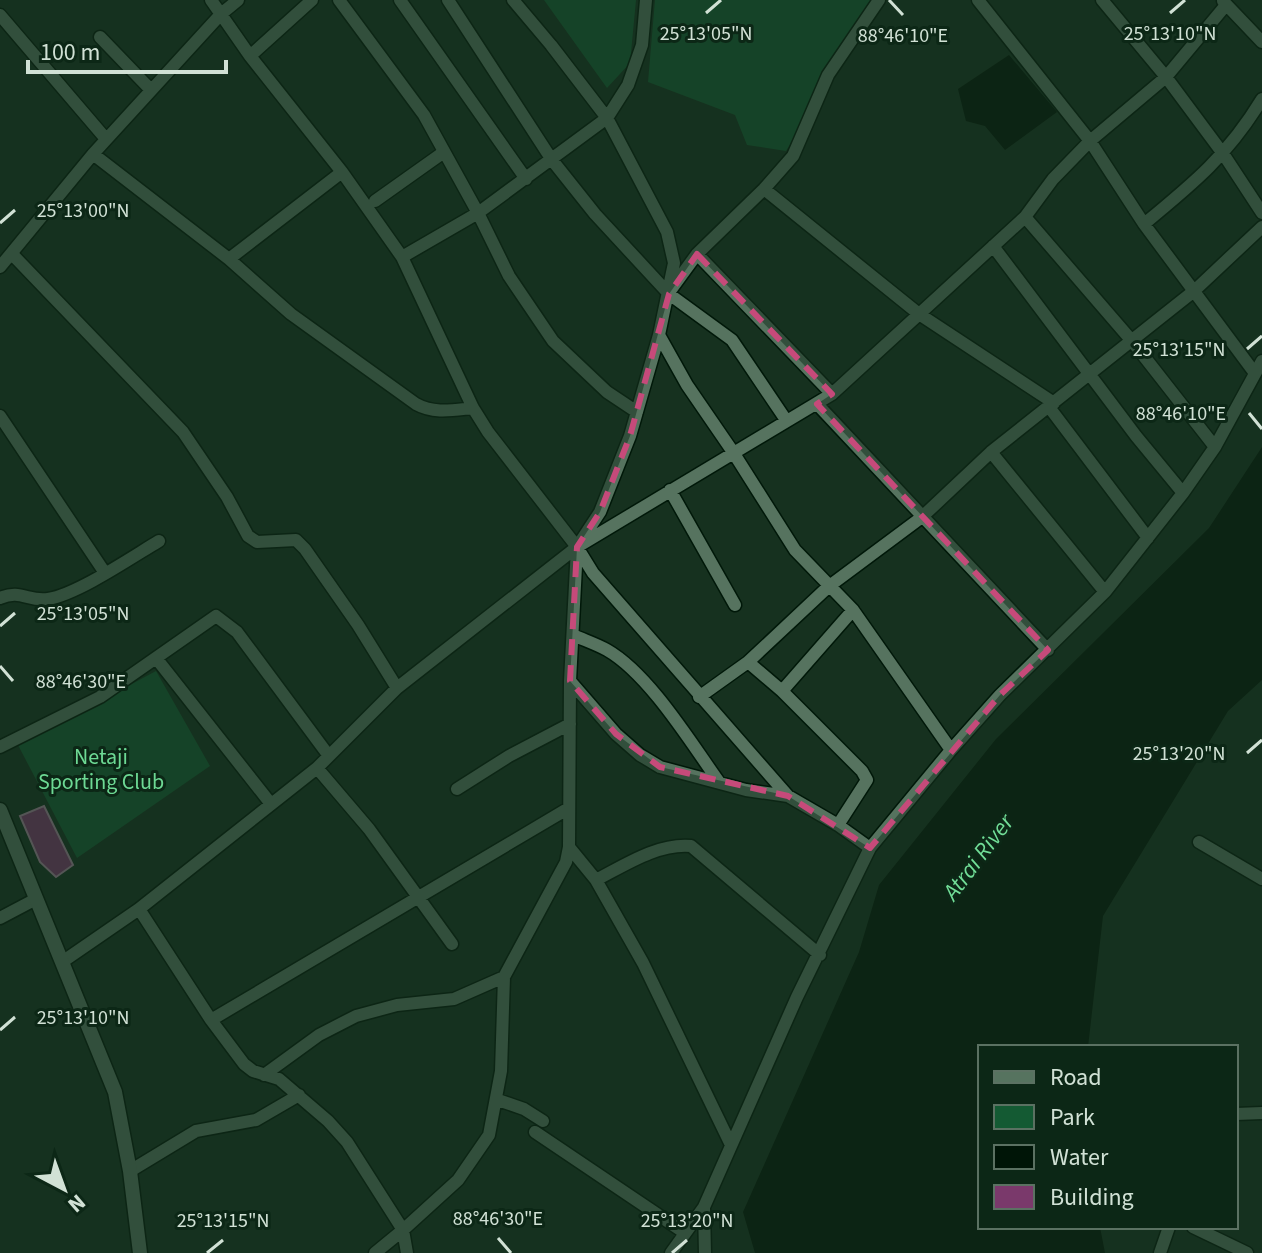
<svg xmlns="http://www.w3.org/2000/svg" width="1262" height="1253" font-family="'Source Sans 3',sans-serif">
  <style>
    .green { fill: #145a33 }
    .water { fill: #001507 }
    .building { fill: #7a396b; stroke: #9f8297; stroke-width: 2 }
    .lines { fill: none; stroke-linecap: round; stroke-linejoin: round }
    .minor-casing { stroke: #001809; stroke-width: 15 }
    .tertiary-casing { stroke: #001809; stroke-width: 17 }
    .minor { stroke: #56735f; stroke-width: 12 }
    .tertiary { stroke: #56735f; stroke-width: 14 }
    .marked { fill: none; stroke: #c64a7a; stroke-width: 6; stroke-dasharray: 16 10; stroke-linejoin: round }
    .ticks { fill: none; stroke: #d1e1d5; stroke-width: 3 }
    .labels { text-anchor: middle; stroke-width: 6; stroke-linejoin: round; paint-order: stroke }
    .park-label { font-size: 22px; fill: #6dd994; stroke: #0c2716 }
    .water-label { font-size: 24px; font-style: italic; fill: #71dd97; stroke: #0c2716 }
    .ticks-label { font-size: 20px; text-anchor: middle; fill: #d1e1d5; stroke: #0c2716; stroke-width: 6; stroke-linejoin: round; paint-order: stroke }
  </style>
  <rect width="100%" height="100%" fill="#16311f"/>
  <path class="green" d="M544 0H636L630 63 607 88Z
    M655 0H877L786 151 747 145 735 115 648 82Z
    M156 671 210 766 77 858 18 745Z"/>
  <path class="water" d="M1009 55 1057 112 1005 150 985 126 966 121 958 89Z
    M1262 447V680L1228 711 1103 916 1088 1047H980V1227H1100L1105 1253H755L743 1212 859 952 879 885 996 739 1209 528Z"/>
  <path class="building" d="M44 806 73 865 56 877 40 862 20 816Z"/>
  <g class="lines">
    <defs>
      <path id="minor" d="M211 0 250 56 342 172 402 257 473 408 488 432 577 547 593 573 788 796
        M339 0 424 115 478 213 509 276 553 341 607 392 637 412
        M400 0 526 179
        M448 0 552 160 595 214 669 294 732 340 786 420
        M978 0 1090 141 1144 224 1254 372
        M1102 0 1166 77 1224 155 1262 213
        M1223 1 1262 42
        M0 15 106 139
        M100 37 151 90
        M250 56 312 0
        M93 154 229 259 291 314 416 404C434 414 453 410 473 408
        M764 189 919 314 1054 403
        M375 201 444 152
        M1025 217 1132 341 1215 447
        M1144 224C1194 183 1228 155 1262 99
        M993 246 1136 436 1183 493
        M12 254 183 432 227 497 248 536 257 542 296 540 305 549 358 625 397 688
        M697 254 832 394
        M402 257 478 213 607 118 628 85 642 45 646 0
        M229 259 342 172
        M0 267 93 154 221 14 238 0
        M670 291 697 254 764 189 793 156 828 75 879 0
        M659 335 687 385 733 452 795 550 853 610 951 750
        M817 404 1048 650
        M1049 407 1148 538
        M0 416 105 573
        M991 452 1105 592
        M670 490 735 605
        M0 598C21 589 28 602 48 599 78 594 132 557 159 541
        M573 635C584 640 596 644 607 650 649 674 691 743 719 782
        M156 658 271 804
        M748 662 782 691 862 771 867 780 838 825
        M570 681 616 734 640 755 660 767 746 790 788 796 838 825 870 848
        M782 691 853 610
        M699 697 748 662 828 587 922 517 991 452 1194 291 1262 227
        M0 747 100 697 216 616 237 632 329 756
        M317 768 369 829 452 944
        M457 789 509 756 570 724
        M1199 842 1262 879
        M569 847 596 880 643 963 731 1145
        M596 880C625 865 658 843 691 846L820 955
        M139 909 211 1020 244 1064 253 1071 279 1079 328 1121 347 1142 403 1230 375 1253
        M0 918 36 899
        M62 962 139 909 317 768 397 688 577 547 832 394 1025 217 1053 179 1090 141 1166 77 1226 5
        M211 1020 569 808
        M264 1075 319 1035 356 1016 397 1005 454 999 504 977
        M498 1100 524 1109 543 1121
        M1236 1114 1262 1113
        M535 1132 685 1233
        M130 1171 196 1131 256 1120 299 1095
        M1193 1227 1247 1253
        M407 1253 403 1230 458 1180 489 1135 501 1071 504 977 566 862 569 847 570 681 577 547 600 512 630 436 659 335 674 263 667 232 607 118 551 45 513 0
        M671 1253 704 1207
        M705 1253 704 1207 797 997 870 848 951 750 1000 695 1105 592 1183 493 1215 447 1262 361
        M1160 1253 1169 1227"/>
      <path id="tertiary" d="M0 810 115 1092 130 1171 140 1253"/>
    </defs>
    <use href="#minor" class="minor-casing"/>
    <use href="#tertiary" class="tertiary-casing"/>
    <use href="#minor" class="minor"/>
    <use href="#tertiary" class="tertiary"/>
  </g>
  <path d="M0 0H1262V1253H0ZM697 254 832 394 817 404 1048 650 1000 695 870 848 788 796 660 767 616 734 570 681 577 547 600 512 630 436 669 294Z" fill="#16311f" fill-opacity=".55" fill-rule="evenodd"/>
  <path class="marked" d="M697 254 832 394 817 404 1048 650 1000 695 870 848 788 796 660 767 616 734 570 681 577 547 600 512 630 436 669 294Z"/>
  <path class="ticks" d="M889 0 903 15M706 13 721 0M1170 13 1185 0M0 223 15 210M1247 349 1262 336M1249 413 1262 429M0 626 15 613M0 666 13 681M1247 753 1262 740M0 1030 15 1017M498 1238 511 1253M207 1253 223 1240M672 1253 687 1240"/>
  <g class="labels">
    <g class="park-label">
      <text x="101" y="764">Netaji<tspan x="101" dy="25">Sporting Club</tspan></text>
    </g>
    <g class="water-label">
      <text transform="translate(978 857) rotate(-53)" y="8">Atrai River</text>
    </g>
  </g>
  <g class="ticks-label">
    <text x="706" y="40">25°13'05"N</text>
    <text x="1170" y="40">25°13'10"N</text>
    <text x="903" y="42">88°46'10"E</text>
    <text x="83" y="217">25°13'00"N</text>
    <text x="1179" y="356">25°13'15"N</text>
    <text x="1181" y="420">88°46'10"E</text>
    <text x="83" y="620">25°13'05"N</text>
    <text x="81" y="688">88°46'30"E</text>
    <text x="1179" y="760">25°13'20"N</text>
    <text x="83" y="1024">25°13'10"N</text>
    <text x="498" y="1225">88°46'30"E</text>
    <text x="223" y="1227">25°13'15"N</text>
    <text x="687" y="1227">25°13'20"N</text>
  </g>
  <rect x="978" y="1045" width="260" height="184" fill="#0c2716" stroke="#5b7162" stroke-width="2"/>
  <rect x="994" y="1071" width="40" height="12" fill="#56735f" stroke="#5b7162" stroke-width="2"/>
  <text x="1050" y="1085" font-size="24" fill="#d1e1d5">Road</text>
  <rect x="994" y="1105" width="40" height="24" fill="#145a33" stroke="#5b7162" stroke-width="2"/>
  <text x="1050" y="1125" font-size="24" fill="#d1e1d5">Park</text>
  <rect x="994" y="1145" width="40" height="24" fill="#001507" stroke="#5b7162" stroke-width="2"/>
  <text x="1050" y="1165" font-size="24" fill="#d1e1d5">Water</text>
  <rect x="994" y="1185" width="40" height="24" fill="#7a396b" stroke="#5b7162" stroke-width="2"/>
  <text x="1050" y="1205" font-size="24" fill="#d1e1d5">Building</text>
  <g transform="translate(64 1189) rotate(139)" stroke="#0c2716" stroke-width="6" paint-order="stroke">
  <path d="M0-6L14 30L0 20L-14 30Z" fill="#d1e1d5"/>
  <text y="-12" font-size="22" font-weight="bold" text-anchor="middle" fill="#d1e1d5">N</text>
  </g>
  <path d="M28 60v12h198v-12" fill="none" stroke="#d1e1d5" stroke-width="4"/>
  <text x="40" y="60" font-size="24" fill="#d1e1d5" stroke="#0c2716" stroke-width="6" paint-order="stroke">100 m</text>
</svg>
